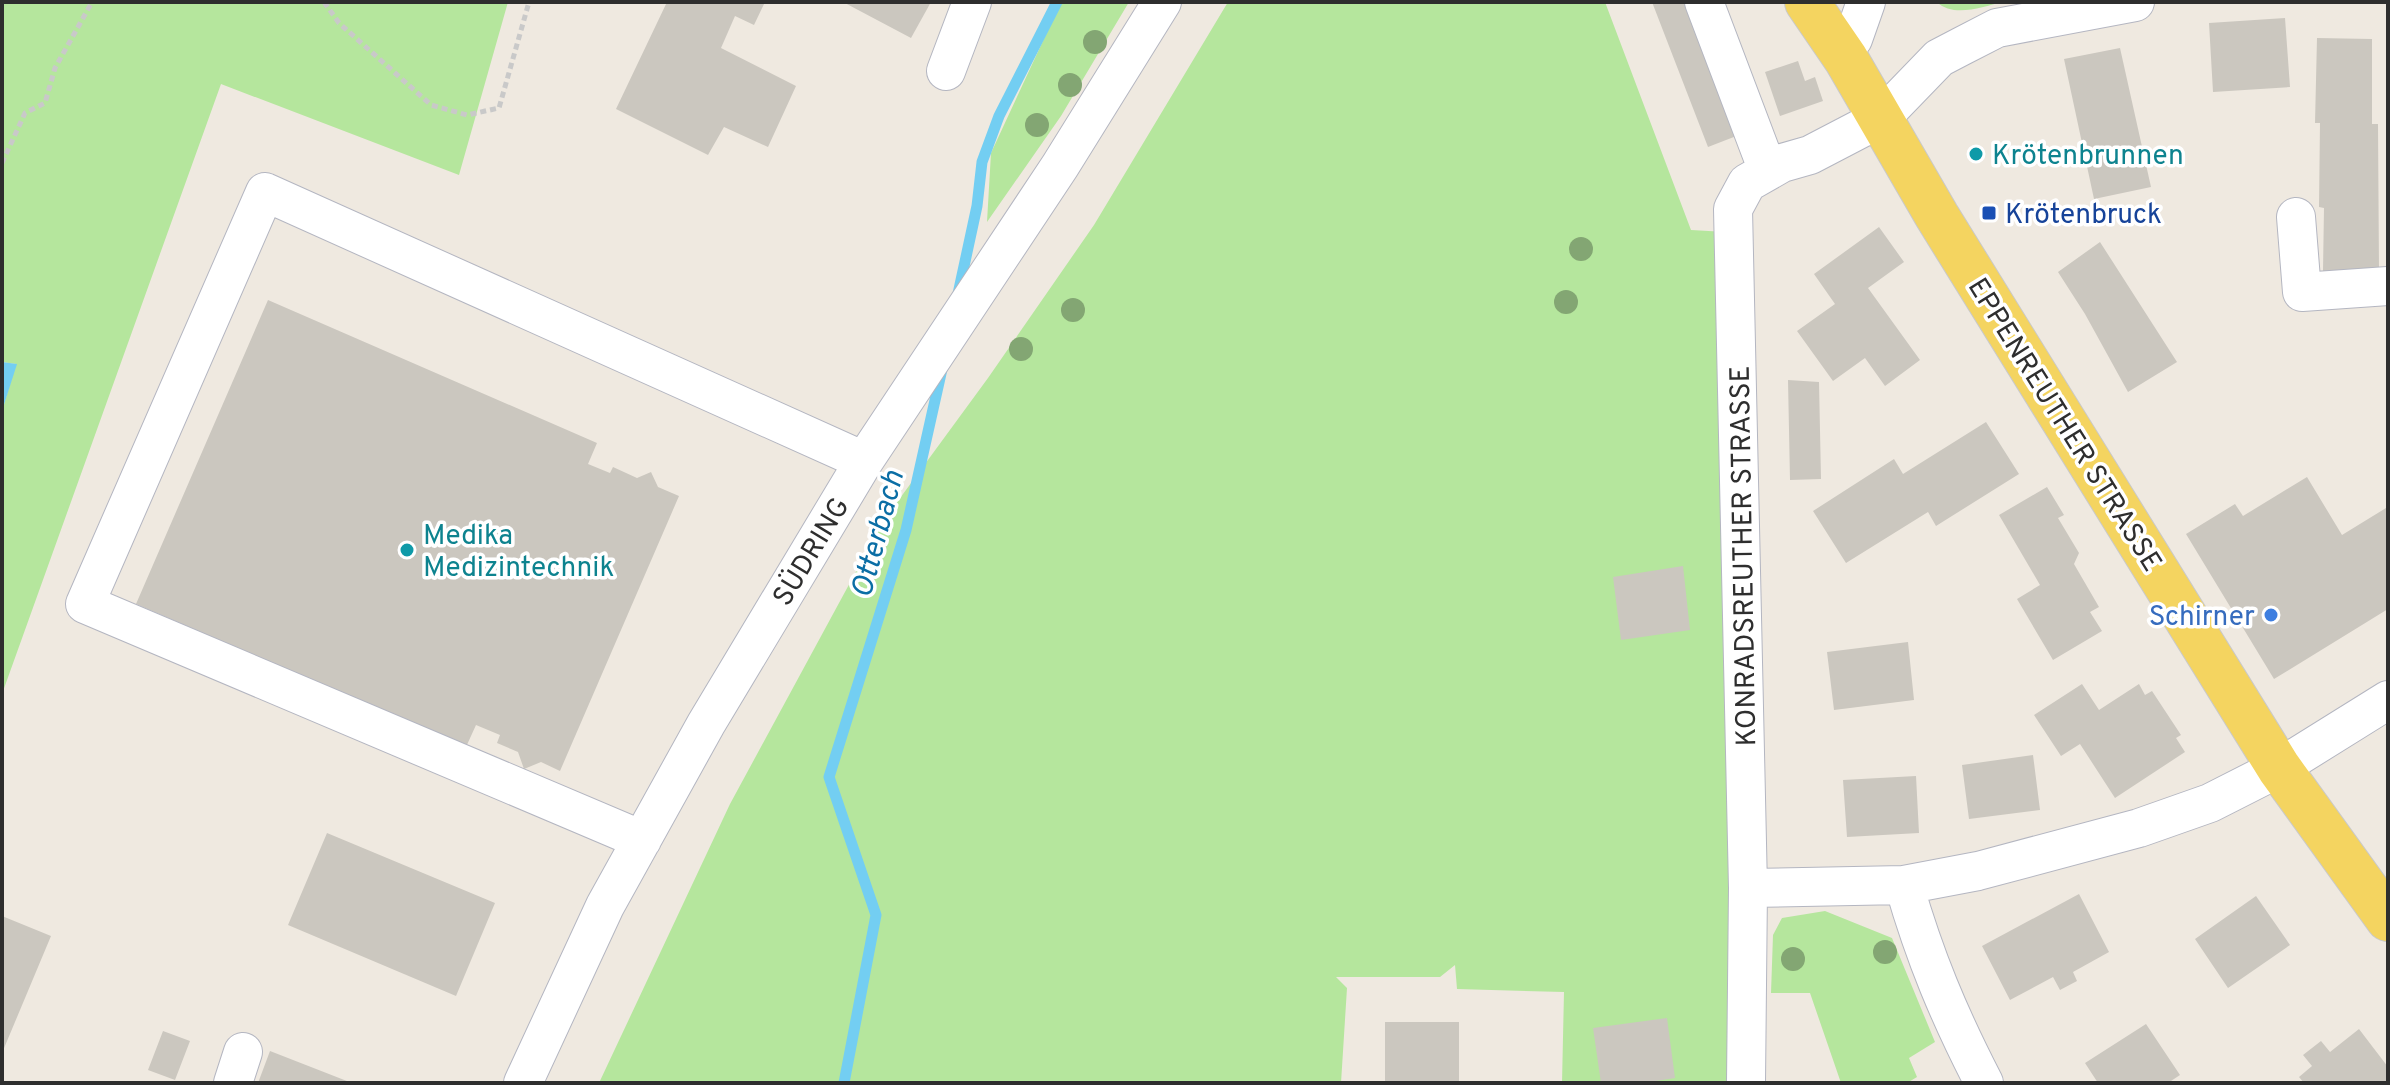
<svg xmlns="http://www.w3.org/2000/svg" width="2390" height="1085" font-family="Overpass,sans-serif">
  <style>
    .green { fill: #b5e69d }
    .water { fill: #73cef2 }
    .lines { fill: none; stroke-linecap: round; stroke-linejoin: round }
    .stream { stroke: #73cef2; stroke-width: 11 }
    .building { fill: #cbc7bf }
    .minor-casing { stroke: #b4b6c1; stroke-width: 40 }
    .major-casing { stroke: #c9c9c9; stroke-width: 46 }
    .path { stroke: #c9c9c9; stroke-width: 5; stroke-dasharray: 6 4; stroke-linecap: butt }
    .minor { stroke: #fff; stroke-width: 38 }
    .major { stroke: #f4d460; stroke-width: 44 }
    .tree { fill: #83a673 }
    .culture-dot { fill: #0f9aa8; stroke: #fff; stroke-width: 3 }
    .transit-dot { fill: #1a4fb4; stroke: #fff; stroke-width: 3 }
    .shop-dot { fill: #3f7fe0; stroke: #fff; stroke-width: 3 }
    .labels { text-anchor: middle; stroke-width: 7; stroke-linejoin: round; paint-order: stroke }
    .culture-label { font-size: 28px; fill: #0d838f; stroke: #fff; text-anchor: start }
    .transit-label { font-size: 28px; fill: #164399; stroke: #fff; text-anchor: start }
    .street-label { font-size: 28px; fill: #2e2e2e; stroke: #fff }
    .shop-label { font-size: 28px; fill: #366cbe; stroke: #fff; text-anchor: end }
    .water-label { font-size: 30px; font-style: italic; fill: #0b6ea5; stroke: #fff }
  </style>
  <rect width="100%" height="100%" fill="#efe9e0"/>
  <path class="green" d="M2 2H508L459 175 221 84 2 694V411L16 364 2 362Z
    M1061 2H1129L1061 116 987 222 991 153Z
    M1228 2H1605L1691 230 1726 232 1731 1083H1562L1564 992 1457 989 1455 965 1440 977H1336L1347 988 1341 1083H599L730 804 884 520 988 378 1094 225Z
    M1937 2H2002C1983 7 1953 18 1937 2Z
    M1825 911 1892 938 1935 1042 1909 1058 1917 1077 1907 1083H1841L1810 993H1771L1773 935 1782 918Z"/>
  <path class="water" d="M2 362 17 364 2 411Z"/>
  <g class="lines">
    <path class="stream" d="M958 294 977 206 982 162 999 116 1057 2
      M844 1083 876 915 829 777 906 530 942 369"/>
  </g>
  <path class="building" d="M667 2H765L754 25 735 16 721 48 796 86 768 147 724 127 708 155 616 109Z
    M843 2H931L911 38Z
    M1652 2H1687L1739 135 1708 147Z
    M2285 18 2290 87 2213 92 2209 23Z
    M2317 38 2372 39V124H2378L2379 271H2323L2324 208 2319 207 2320 123H2315Z
    M2120 48 2151 187 2094 199 2064 59Z
    M1798 61 1805 81 1815 77 1823 101 1780 116 1765 72Z
    M1879 227 1904 262 1868 288 1920 360 1885 386 1865 358 1833 381 1797 331 1835 304 1814 274Z
    M2100 242 2177 362 2128 392 2085 314 2058 272Z
    M268 300 597 443 588 464 610 473 613 467 637 478 651 472 658 487 679 496 560 771 541 762 524 769 518 752 497 743 500 735 476 725 466 747 136 604Z
    M1788 380 1819 382 1821 479 1790 480Z
    M1986 422 2019 474 1936 526 1928 512 1846 563 1813 511 1894 459 1903 474Z
    M2307 477 2342 535 2386 508 2388 609 2274 679 2186 534 2235 504 2243 516Z
    M2047 487 2064 515 2058 518 2079 553 2074 564 2099 607 2090 612 2102 631 2053 660 2017 599 2040 585 1999 515Z
    M1683 566 1690 630 1621 640 1613 577Z
    M1908 642 1914 700 1834 710 1827 652Z
    M2082 684 2099 710 2139 684 2145 695 2152 691 2181 735 2176 738 2185 752 2115 798 2080 744 2061 756 2034 715Z
    M2033 755 2040 810 1969 819 1962 765Z
    M1916 776 1919 833 1847 837 1843 780Z
    M327 833 495 903 456 996 288 925Z
    M2079 894 2109 952 2073 972 2077 981 2060 990 2053 977 2010 1000 1982 946Z
    M2256 896 2290 945 2228 988 2195 939Z
    M2 916 51 936 2 1053Z
    M1667 1018 1675 1078 1643 1083H1601L1593 1028Z
    M1385 1022H1459V1083H1385Z
    M2146 1024 2180 1075 2168 1083H2098L2085 1063Z
    M2359 1029 2388 1067V1083H2304L2299 1077 2312 1066 2303 1055 2321 1041 2330 1052Z
    M163 1031 190 1041 175 1080 148 1070Z
    M270 1051 352 1083H258Z"/>
  <g class="lines">
    <defs>
      <path id="minor" d="M1704 2 1768 171
        M1841 52 1853 39 1866 2
        M946 71 972 2
        M2296 217 2302 292 2388 286
        M642 840 85 604 265 192 864 461
        M1904 885C1925 958 1949 1015 1984 1083
        M1748 888 1904 885 1978 871 2139 828 2210 803 2279 768 2388 700
        M233 1083 243 1052
        M523 1083 605 906 706 724 864 461 1060 166 1162 2
        M1746 1083 1748 888 1733 209 1747 183 1782 163 1810 155 1881 118 1939 58 1962 46 1997 28 2135 2"/>
      <path id="major" d="M1807 2 1846 59 1937 216 2279 768 2388 919"/>
    </defs>
    <use href="#minor" class="minor-casing"/>
    <use href="#major" class="major-casing"/>
    <path class="path" d="M324 2 339 23 431 105 467 115 499 108 529 2
      M2 163 25 113 45 103 55 68 92 2"/>
    <use href="#minor" class="minor"/>
    <use href="#major" class="major"/>
  </g>
  <g class="tree">
    <circle cx="1095" cy="42" r="12"/>
    <circle cx="1070" cy="85" r="12"/>
    <circle cx="1037" cy="125" r="12"/>
    <circle cx="1581" cy="249" r="12"/>
    <circle cx="1566" cy="302" r="12"/>
    <circle cx="1073" cy="310" r="12"/>
    <circle cx="1021" cy="349" r="12"/>
    <circle cx="1885" cy="952" r="12"/>
    <circle cx="1793" cy="959" r="12"/>
  </g>
  <g class="culture-dot">
    <circle cx="1976" cy="154" r="8"/>
    <circle cx="407" cy="550" r="8"/>
  </g>
  <rect class="transit-dot" x="1981" y="205" width="16" height="16" rx="4"/>
  <circle class="shop-dot" cx="2271" cy="615" r="8"/>
  <g class="labels">
    <g class="culture-label">
      <text x="1992" y="164">Krötenbrunnen</text>
      <text x="423" y="544">Medika<tspan x="423" dy="32">Medizintechnik</tspan></text>
    </g>
    <g class="transit-label">
      <text x="2005" y="223">Krötenbruck</text>
    </g>
    <g class="street-label">
      <text transform="translate(2066 424) rotate(58)" y="10">EPPENREUTHER STRASSE</text>
      <text transform="translate(810 551) rotate(-59)" y="10">SÜDRING</text>
      <text transform="translate(1742 556) rotate(-91)" y="10">KONRADSREUTHER STRASSE</text>
    </g>
    <g class="shop-label">
      <text x="2255" y="625">Schirner</text>
    </g>
    <g class="water-label">
      <text transform="translate(877 534) rotate(-75)" y="10">Otterbach</text>
    </g>
  </g>
  <rect width="2390" height="1085" fill="none" stroke="#2e2e2e" stroke-width="8"/>
</svg>
